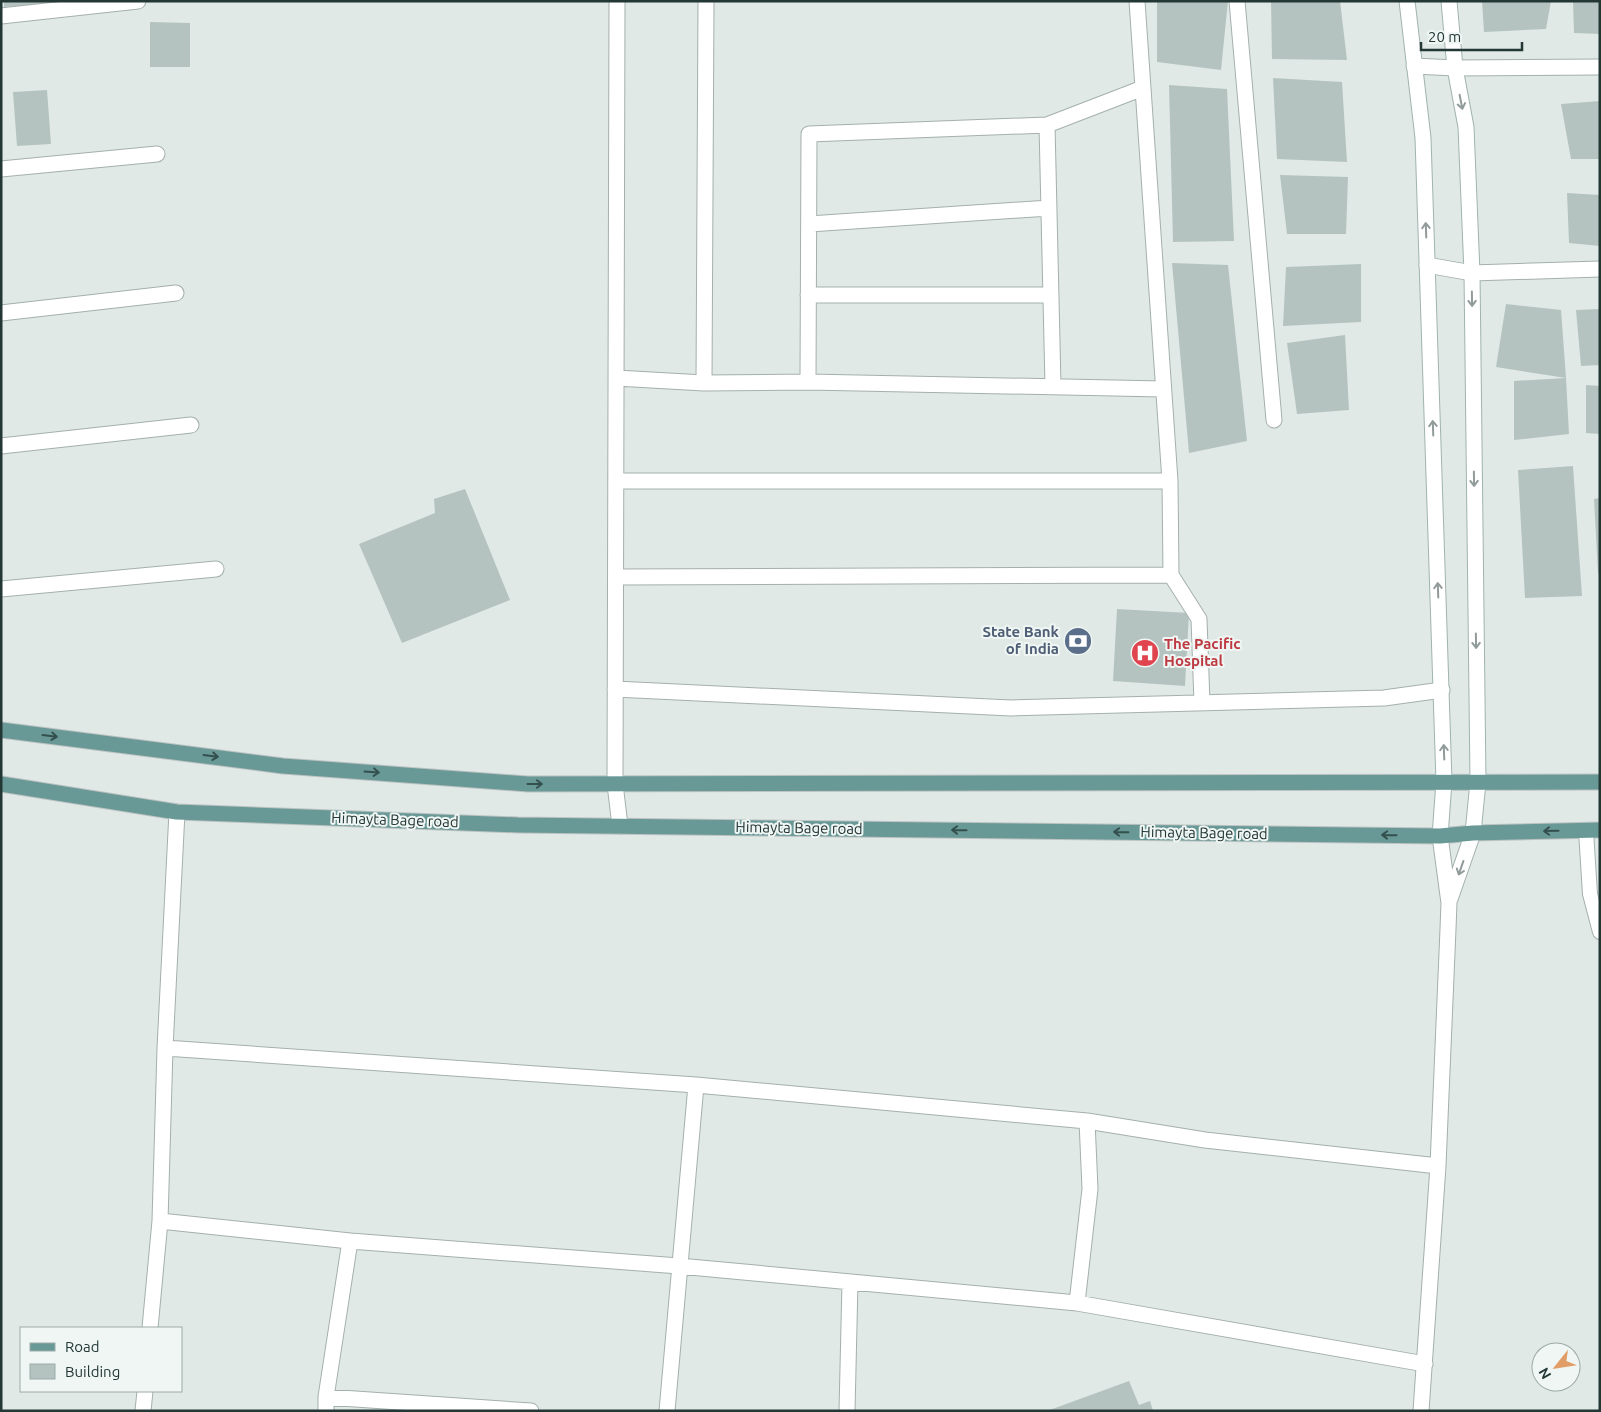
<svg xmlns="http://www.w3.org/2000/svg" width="1601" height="1412" font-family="Ubuntu,sans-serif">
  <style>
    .building { fill: #b5c3c0 }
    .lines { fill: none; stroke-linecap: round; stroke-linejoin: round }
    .lane-casing { stroke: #a4b0ad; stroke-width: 16 }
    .street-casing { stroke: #a4b0ad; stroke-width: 17 }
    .secondary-casing { stroke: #a0b3b0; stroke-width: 17 }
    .primary-casing { stroke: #bdc3c2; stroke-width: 17 }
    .lane { stroke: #fff; stroke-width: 14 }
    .street { stroke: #fff; stroke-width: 15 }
    .secondary { stroke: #fff; stroke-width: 15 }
    .primary { stroke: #699997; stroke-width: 15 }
    .oneway { stroke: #919b9a }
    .oneway2 { stroke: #34504e }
    .labels { text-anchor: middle; stroke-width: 4; stroke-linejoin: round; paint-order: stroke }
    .service-label { font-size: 15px; font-weight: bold; fill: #4e5e75; stroke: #eff6f4; text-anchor: end }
    .health-label { font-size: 15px; font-weight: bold; fill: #be3a42; stroke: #eff6f4; text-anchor: start }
    .street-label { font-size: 15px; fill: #233735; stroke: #eff6f4 }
  </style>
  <rect width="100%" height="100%" fill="#e0e9e6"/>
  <path class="building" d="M4 1H56V3L4 7Z
    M1157 1H1228L1221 70 1157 62Z
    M1271 1H1340L1347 60 1272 59Z
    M1482 1H1551L1546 29 1484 32Z
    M1573 1H1600V34L1574 33Z
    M150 22 190 23V67H150Z
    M1273 78 1342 82 1347 162 1277 159Z
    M1169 85 1227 89 1234 241 1173 242Z
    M47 90 51 144 17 146 13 92Z
    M1600 101V159H1571L1561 104Z
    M1280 175 1348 177 1346 234H1287Z
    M1567 193 1600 195V246L1569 243Z
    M1172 263 1228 265 1247 441 1189 453Z
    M1361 264V322L1283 326 1286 267Z
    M1506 304 1561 310 1566 378 1496 367Z
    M1600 309V365L1581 366 1576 310Z
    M1345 335 1349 410 1297 414 1287 343Z
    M1566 378 1569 434 1514 440V381Z
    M1586 385 1600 386V434L1586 433Z
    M1573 466 1582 596 1525 598 1518 470Z
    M465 489 510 600 402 643 359 544 435 513 434 499Z
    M1600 498V573H1598L1594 499Z
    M1117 609 1189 613 1185 686 1113 681Z
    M1129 1381 1139 1405 1150 1401 1153 1411H1047Z"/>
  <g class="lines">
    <defs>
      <path id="lane" d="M1586 831 1590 894 1600 932"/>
      <path id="street" d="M617 1 615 784 620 826
        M1137 1 1170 481 1171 575 1199 619 1202 703
        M1237 1 1274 420
        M1 16 138 1
        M1414 66 1455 68 1600 67
        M1047 125 1053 386
        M1 169 157 154
        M809 224 1049 208
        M1427 265 1472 273 1600 269
        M808 295H1051
        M1 313 176 293
        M616 378 704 383 808 382 1163 389
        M808 382 809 134 1047 125 1143 88
        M704 383 706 1
        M1 446 191 425
        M616 481H1170
        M616 577 1171 575
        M1 589 216 569
        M615 689 1011 708 1384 698 1442 690
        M1450 899 1473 833
        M165 1048 696 1085 1087 1121 1205 1140 1438 1166
        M160 1221 350 1241 679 1266 1077 1303 1425 1364
        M1077 1303 1090 1189 1087 1121
        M150 1328 160 1221 165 1048 177 812
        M326 1397 531 1411
        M143 1411 145 1391
        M326 1411V1397L350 1241
        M667 1411 696 1085
        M847 1411 850 1282
        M1421 1411 1438 1166 1448 929 1449 903 1440 836"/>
      <path id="secondary" d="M1407 1 1423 138 1444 782 1440 836
        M1449 1 1455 68 1466 127 1472 273 1478 782 1473 833"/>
      <path id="primary" d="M1 730 283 766 528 784 1600 782
        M1 784 177 812 518 825 1440 836 1473 833 1600 830"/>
    </defs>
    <use href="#lane" class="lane-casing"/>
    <use href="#street" class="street-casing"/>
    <use href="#secondary" class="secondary-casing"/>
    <use href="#primary" class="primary-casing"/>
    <use href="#lane" class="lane"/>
    <use href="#street" class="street"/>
    <use href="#secondary" class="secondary"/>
    <use href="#primary" class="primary"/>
  </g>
  <defs><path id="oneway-shaft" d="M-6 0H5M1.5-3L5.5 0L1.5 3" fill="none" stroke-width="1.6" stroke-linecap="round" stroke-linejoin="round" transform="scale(1.25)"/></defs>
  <g class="oneway">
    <use href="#oneway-shaft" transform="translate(1461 102) rotate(79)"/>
    <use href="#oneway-shaft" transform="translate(1426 230) rotate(-92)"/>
    <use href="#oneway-shaft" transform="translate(1472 299) rotate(89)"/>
    <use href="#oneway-shaft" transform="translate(1433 428) rotate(-92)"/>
    <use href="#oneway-shaft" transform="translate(1474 479) rotate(89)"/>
    <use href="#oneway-shaft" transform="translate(1438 590) rotate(-92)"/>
    <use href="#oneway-shaft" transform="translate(1476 641) rotate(89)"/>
    <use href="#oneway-shaft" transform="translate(1444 752) rotate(-92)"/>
    <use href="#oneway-shaft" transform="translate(1461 868) rotate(109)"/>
  </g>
  <g class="oneway2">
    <use href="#oneway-shaft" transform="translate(50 736) rotate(7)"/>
    <use href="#oneway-shaft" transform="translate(211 756) rotate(7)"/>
    <use href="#oneway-shaft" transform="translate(372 772) rotate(4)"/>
    <use href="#oneway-shaft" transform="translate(535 784)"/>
    <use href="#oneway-shaft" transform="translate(959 830) rotate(-179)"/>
    <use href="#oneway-shaft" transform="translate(1551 831) rotate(179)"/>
    <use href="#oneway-shaft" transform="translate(1121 832) rotate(-179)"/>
    <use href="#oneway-shaft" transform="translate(1389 835) rotate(-179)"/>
  </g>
  <defs>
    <symbol id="bank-disc" viewBox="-11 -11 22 22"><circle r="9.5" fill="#5c6f8a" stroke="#eff6f4"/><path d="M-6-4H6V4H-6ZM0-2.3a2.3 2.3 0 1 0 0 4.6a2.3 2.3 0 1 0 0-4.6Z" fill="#fff"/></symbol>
    <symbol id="hospital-disc" viewBox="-11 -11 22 22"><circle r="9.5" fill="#e0444e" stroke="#eff6f4"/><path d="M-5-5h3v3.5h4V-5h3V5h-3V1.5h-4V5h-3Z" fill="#fff"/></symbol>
  </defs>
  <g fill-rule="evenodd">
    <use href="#bank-disc" x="1062" y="625" width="32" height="32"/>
    <use href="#hospital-disc" x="1129" y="637" width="32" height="32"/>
  </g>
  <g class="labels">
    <g class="service-label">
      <text x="1059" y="637">State Bank<tspan x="1059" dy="17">of India</tspan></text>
    </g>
    <g class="health-label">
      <text x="1164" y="649">The Pacific<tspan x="1164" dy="17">Hospital</tspan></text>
    </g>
    <g class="street-label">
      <text transform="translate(395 820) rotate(2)" y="5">Himayta Bage road</text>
      <text transform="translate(799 828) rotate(1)" y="5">Himayta Bage road</text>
      <text transform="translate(1204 833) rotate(1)" y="5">Himayta Bage road</text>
    </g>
  </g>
  <rect width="1601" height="1412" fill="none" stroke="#233735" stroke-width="5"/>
  <rect x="20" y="1327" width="162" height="65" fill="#eff6f4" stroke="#9daaa8"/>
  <rect x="30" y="1343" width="25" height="8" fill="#699997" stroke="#9daaa8"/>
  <text x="65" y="1352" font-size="15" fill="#233735">Road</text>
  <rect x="30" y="1364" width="25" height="15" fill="#b5c3c0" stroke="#9daaa8"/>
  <text x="65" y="1377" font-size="15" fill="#233735">Building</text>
  <g transform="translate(1556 1367) rotate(240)"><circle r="24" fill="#eff6f4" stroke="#9daaa8"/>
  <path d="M0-4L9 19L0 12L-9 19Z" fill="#e19d66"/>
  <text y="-8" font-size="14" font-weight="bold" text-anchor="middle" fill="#233735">N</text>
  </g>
  <path d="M1421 42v8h101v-8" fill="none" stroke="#233735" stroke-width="2.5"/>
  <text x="1428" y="42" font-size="15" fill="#233735" stroke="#eff6f4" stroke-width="4" paint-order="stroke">20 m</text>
</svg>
